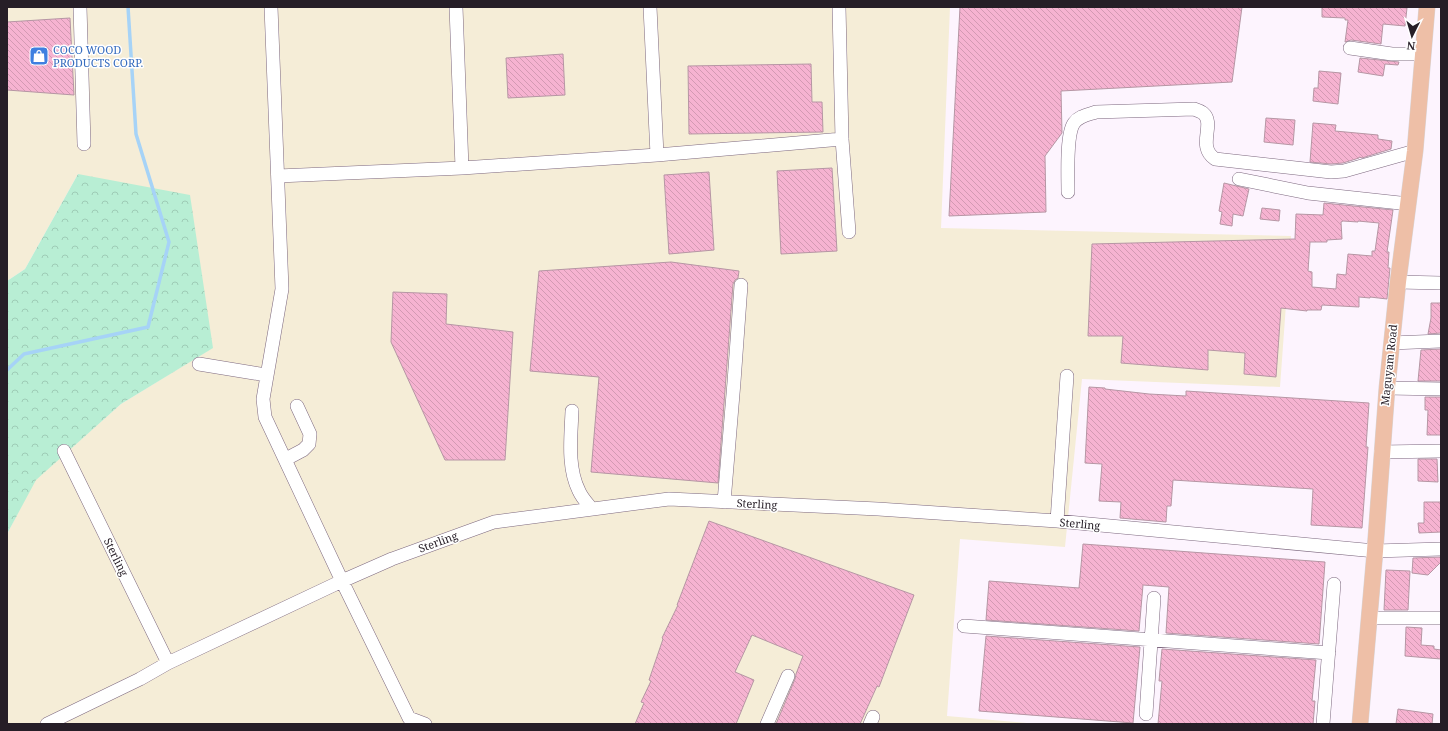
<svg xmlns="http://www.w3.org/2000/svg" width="1448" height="731" font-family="'Noto Serif',serif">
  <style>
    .industrial { fill: #f5edd7 }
    .forest { fill: url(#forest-crowns) }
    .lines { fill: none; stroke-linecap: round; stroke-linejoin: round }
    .stream { stroke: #a6d3f7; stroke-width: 3.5 }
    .building { fill: url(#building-back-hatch); stroke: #b696a4; fill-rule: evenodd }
    .minor-casing { stroke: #7d687f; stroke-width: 14 }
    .major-casing { stroke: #d8d6d8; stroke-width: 17 }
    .minor { stroke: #fff; stroke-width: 13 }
    .major { stroke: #eebfa7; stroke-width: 16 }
    .labels { text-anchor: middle; stroke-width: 3; stroke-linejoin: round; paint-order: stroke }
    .shop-label { font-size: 11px; fill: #366cbe; stroke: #fff; text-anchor: start }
    .street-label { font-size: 11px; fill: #261e27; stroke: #fff }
  </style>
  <defs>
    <pattern id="forest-crowns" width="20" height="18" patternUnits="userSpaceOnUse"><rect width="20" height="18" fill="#b8eed4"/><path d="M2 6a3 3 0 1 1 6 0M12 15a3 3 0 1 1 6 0" fill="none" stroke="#9eccb6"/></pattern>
    <pattern id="building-back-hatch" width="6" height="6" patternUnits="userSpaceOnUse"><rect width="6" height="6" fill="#f6b3d1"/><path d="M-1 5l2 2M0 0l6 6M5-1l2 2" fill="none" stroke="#d39ab3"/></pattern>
  </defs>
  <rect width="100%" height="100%" fill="#fdf4fe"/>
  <path class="industrial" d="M7 7H950L941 228 1291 236 1280 387 1082 379 1065 547 960 539 947 716 1038 724H7V534L35 480 121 404 212 348 78 174 25 269 7 281Z"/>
  <path class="forest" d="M78 174 190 195 213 348 121 404 36 480 7 534V281L25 269Z"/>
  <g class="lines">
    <path class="stream" d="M7 370 24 354 148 327 169 242 136 134 128 7"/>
  </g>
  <path class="building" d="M960 7H1242L1232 82 1061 91 1062 133 1045 156 1046 212 949 216Z
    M1322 7H1394L1407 8 1405 26 1383 24 1381 44 1351 40 1345 42 1348 20H1345V18L1322 17Z
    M70 18 74 95 7 90V22Z
    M563 54 565 95 508 98 506 58Z
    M1360 58 1399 62 1398 65 1385 64 1383 76 1358 72Z
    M811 64 812 102H822L823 132 689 134 688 66Z
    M1319 71 1341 73 1338 104 1313 101 1314 88H1318Z
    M1266 118 1295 120 1293 145 1264 142Z
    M1313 123 1336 125 1335 131 1378 135V139L1392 141 1391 149 1362 158 1359 157V158L1343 163 1331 164 1310 162Z
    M832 168 837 251 781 254 777 171Z
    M709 172 714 250 669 254 664 175Z
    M1224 183 1249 189 1243 216 1233 214 1232 226 1220 224 1222 212 1219 211Z
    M1324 203 1393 210 1387 252H1389L1388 268H1390L1387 299 1370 297V298L1359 297V307L1322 305 1321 310H1307V311L1281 308 1276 377 1244 374 1245 353 1208 350V370L1121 363 1123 336H1088L1092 244 1295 239 1296 214 1323 215ZM1343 221 1358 222V221L1379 223 1375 251H1372V256L1348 254 1346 275 1337 274 1336 289 1312 287V272L1308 271 1310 242H1327V240L1342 239 1341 222Z
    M1262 208 1280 210 1279 221 1260 219Z
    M671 262 739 271 738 278 735 280 733 284 718 483 591 472 599 377 530 371 539 271Z
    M393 292 447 294 446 324 513 332 505 460H445L391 342Z
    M1431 303H1441V333L1428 334 1431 318Z
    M1441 349V381H1418L1421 350Z
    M1089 387 1105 388V389L1149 394 1186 396V391L1369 403 1366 447H1368L1362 528 1311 525 1313 489 1173 480 1171 506H1167L1166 522 1120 518 1121 502 1099 501 1102 464 1085 463Z
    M1425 397H1441V435H1427L1428 410H1425Z
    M1418 459H1437L1438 482 1418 481Z
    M1424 502H1441V532L1419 533 1418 523H1424Z
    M709 521 914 595 879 687 877 686 860 724H776L795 679 796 674 803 656 752 635 735 672 754 680 736 724H635L644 703 641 702 651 681 649 680 663 639 662 638 678 605H677Z
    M1083 544 1325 562 1319 644 1166 633 1169 587 1143 585 1139 631 986 620 989 581 1079 588Z
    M1441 557V562L1428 575 1412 573 1413 558Z
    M1386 570 1410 571 1408 610H1384Z
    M1406 627 1422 628 1421 645 1434 646V649L1441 650V659L1405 656Z
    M986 636 1140 647 1133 723 979 711Z
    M1162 649 1316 660 1312 701H1315L1313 724H1158L1162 681H1159Z
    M1398 709 1433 714 1432 724H1396Z"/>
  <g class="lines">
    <defs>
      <path id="minor" d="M80 7 84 144
        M271 7 282 289 263 399 265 417 342 581 409 718
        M456 7 462 168
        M650 7 657 155
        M839 7 842 139 849 232
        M1350 48 1392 54H1423
        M278 176 462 168 657 155 842 139
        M1239 179 1308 193 1409 204
        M1068 192C1068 176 1066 134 1074 123 1079 116 1087 115 1096 112L1194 109C1197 110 1200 111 1203 113 1216 124 1196 146 1215 159L1331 172 1344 171 1415 151
        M1398 282 1441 283
        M1391 343 1441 341
        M199 364 266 375
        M1387 388 1441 389
        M572 411C571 437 567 467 579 491 582 498 587 503 592 509
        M64 451 168 663
        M1381 452 1441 451
        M286 459 303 450 309 444 310 434 297 406
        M724 502 734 382 741 285
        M1057 521 1067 376
        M1369 618H1441
        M964 626 1329 653
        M1146 714 1154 598
        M409 718 425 724
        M47 724 140 679 168 663 342 581 392 559 494 522 669 499 878 509 1057 521 1375 551 1441 549
        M767 724 788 676
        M870 724 873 717
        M1323 724 1334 584"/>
      <path id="major" d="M1360 724 1375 551 1387 388 1398 282 1415 151 1427 7"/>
    </defs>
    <use href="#minor" class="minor-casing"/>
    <use href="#major" class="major-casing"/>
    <use href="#minor" class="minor"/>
    <use href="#major" class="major"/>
  </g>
  <defs>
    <symbol id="shop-square" viewBox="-11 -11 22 22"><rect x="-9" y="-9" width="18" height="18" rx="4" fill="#3f7fe0" stroke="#fff"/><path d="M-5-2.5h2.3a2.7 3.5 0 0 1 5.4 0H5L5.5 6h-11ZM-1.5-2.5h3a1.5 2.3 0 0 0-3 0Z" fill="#fff"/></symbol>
  </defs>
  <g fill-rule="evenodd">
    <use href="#shop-square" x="28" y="45" width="22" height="22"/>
  </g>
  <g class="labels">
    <g class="shop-label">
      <text x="53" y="54">COCO WOOD<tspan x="53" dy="13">PRODUCTS CORP.</tspan></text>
    </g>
    <g class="street-label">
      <text transform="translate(1389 365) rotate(-84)" y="4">Maguyam Road</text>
      <text transform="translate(757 504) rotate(3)" y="4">Sterling</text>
      <text transform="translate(1080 524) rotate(5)" y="4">Sterling</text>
      <text transform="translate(438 542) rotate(-20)" y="4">Sterling</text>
      <text transform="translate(116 557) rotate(64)" y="4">Sterling</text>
    </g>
  </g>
  <rect width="1448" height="731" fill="none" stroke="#261e27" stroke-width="16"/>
  <g transform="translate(1412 36) rotate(185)" stroke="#ffffff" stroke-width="3" paint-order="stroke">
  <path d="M0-3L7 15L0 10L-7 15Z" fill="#261e27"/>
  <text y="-6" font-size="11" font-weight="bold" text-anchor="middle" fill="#261e27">N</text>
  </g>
</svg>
